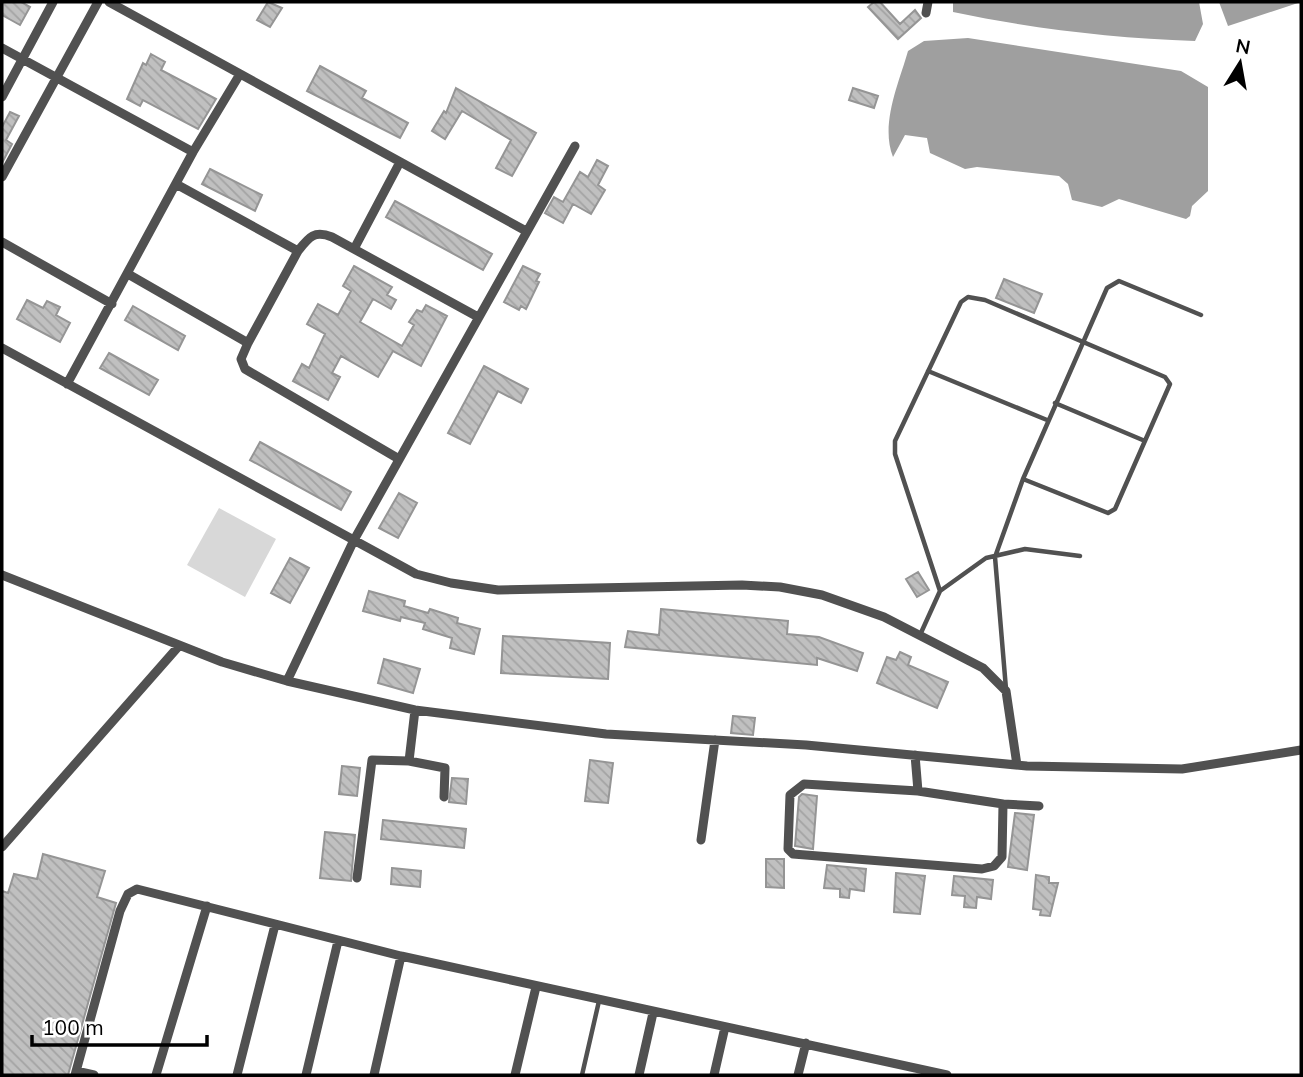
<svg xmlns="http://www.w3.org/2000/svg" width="1303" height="1077" font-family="Mulish,sans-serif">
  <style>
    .garden { fill: #d8d8d8 }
    .water { fill: #9f9f9f }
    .building { fill: url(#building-back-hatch); stroke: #959595; stroke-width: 2 }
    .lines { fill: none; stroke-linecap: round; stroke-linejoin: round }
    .lane { stroke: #515151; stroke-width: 4.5 }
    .street { stroke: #515151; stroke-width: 9 }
  </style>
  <defs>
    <pattern id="building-back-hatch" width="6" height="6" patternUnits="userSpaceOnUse" patternTransform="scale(1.75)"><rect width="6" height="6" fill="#c0c0c0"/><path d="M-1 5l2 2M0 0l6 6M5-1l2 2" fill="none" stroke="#a3a3a3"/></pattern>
  </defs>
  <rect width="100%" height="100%" fill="#fff"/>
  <path class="garden" d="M219 508 276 539 245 597 187 565Z"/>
  <path class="water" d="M953 2H1199L1203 24 1195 41C1113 38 1034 29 953 12Z
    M1219 2H1301L1228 26Z
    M968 38 1181 71 1208 87V191L1192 206 1190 216 1186 219 1119 199 1102 207 1072 200 1068 184 1059 176 977 167 965 169 930 153 927 138 905 135 893 157C880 124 899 83 908 51L924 41Z"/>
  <path class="building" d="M2 2H21L30 7 20 25 2 15Z
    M268 2 282 8 270 27 257 20Z
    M874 2H880L900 24 915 10 921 18 898 39 868 7Z
    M151 54 165 62 161 70 216 99 198 129 143 100 140 106 127 99 143 63 146 65Z
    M320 66 366 91 362 98 408 123 400 138 307 91Z
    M456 88 536 133 512 176 496 168 511 140 462 111 445 139 432 131 444 111 446 113Z
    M853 88 878 96 874 108 849 100Z
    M10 112 19 116 6 140 12 144 2 163V127Z
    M597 160 608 166 598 185 605 190 591 214 573 204 563 223 545 213 554 197 563 202 580 172 588 177Z
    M210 169 262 195 255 211 202 184Z
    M395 201 492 254 483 270 386 217Z
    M354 266 392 287 387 295 396 300 391 309 373 299 360 322 402 346 414 325 409 322 417 310 422 312 426 305 447 316 421 366 393 351 378 377 341 356 332 373 340 377 328 400 293 381 302 364 309 368 325 334 307 324 318 304 338 315 351 291 343 286Z
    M523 266 540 274 536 281 539 282 526 309 521 306 519 310 504 302Z
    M1004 279 1042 294 1034 313 996 298Z
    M27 300 43 308 47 301 60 307 56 315 70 323 60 342 17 319Z
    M133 306 185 336 178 350 125 320Z
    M109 353 158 380 149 395 100 368Z
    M484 366 528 389 521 403 498 391 470 444 448 433Z
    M260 442 351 492 341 510 250 460Z
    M399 493 417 503 398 538 379 528Z
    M290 558 309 568 290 603 271 593Z
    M918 572 929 590 917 597 906 579Z
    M369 591 405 601 404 606 428 613 430 609 458 618 457 623 480 629 474 654 450 648 452 638 423 629 425 623 401 617 400 621 363 611Z
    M661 609 788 621 787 634 819 637 863 653 857 671 817 658V665L625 647 628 631 659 635Z
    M503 636 610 643 608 679 501 673Z
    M900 652 911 657 908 665 948 682 937 708 877 683 887 657 896 660Z
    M384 659 420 669 413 693 378 683Z
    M733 716 755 718 753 735 731 733Z
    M590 760 613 763 608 803 585 801Z
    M342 766 360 768 357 796 339 794Z
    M452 778 468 779 466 804 449 802Z
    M802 794 817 796 813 849 795 846 799 797Z
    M1015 813 1034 815 1027 870 1008 867Z
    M383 820 466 829 464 848 381 839Z
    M325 832 355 835 351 881 320 878Z
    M43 854 105 871 97 897 116 903 68 1075H2V891L8 893 14 874 37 879Z
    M766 859H784V888L766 887Z
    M827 865 866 869 864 891 850 889 849 898 840 897V889L824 888Z
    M392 868 421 871 420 887 391 884Z
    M896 873 925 876 920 914 894 912Z
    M1036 875 1049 877V883H1058L1050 916 1040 915 1041 910 1033 909Z
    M954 876 993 880 991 899 977 897 976 908 964 907 965 896 952 895Z"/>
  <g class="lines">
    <path class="lane" d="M928 371 1047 420
      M1055 403 1145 441
      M940 591 986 558 1025 549 1080 556
      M920 635 940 591 895 454V441L961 302 968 297 985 300 1165 377 1170 384 1115 509 1108 513 1023 479
      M1006 689 995 557 1023 479 1107 288 1119 281 1201 315
      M582 1075 599 1001"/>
    <path class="street" d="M109 2 526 231
      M926 13 928 2
      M2 48 193 152
      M2 97 53 2
      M2 177 98 2
      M176 184 298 251C309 237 314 230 332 237L478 317
      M2 242 112 304
      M354 249 400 162
      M128 274 248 343 241 359 245 369 399 459
      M248 343 298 251
      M2 348 416 574 451 583 498 590 742 585 780 587 822 595 884 617 983 668 1006 691 1017 765
      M67 384 193 152 240 74
      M2 575 222 662 287 681 415 710 606 734 806 745 1027 766 1182 769 1301 750
      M287 681 354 540 575 146
      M915 755 918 791
      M409 761 415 710
      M804 784 918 791 1003 804 1002 857 994 866 982 869 793 854 788 849 790 795Z
      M1003 804 1039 806
      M701 840 715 740
      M2 847 178 647
      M357 878 372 760 409 761 445 768 444 797
      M76 1071 94 1075
      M75 1075 120 911 128 894 137 889 401 956 947 1075
      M156 1075 207 906
      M237 1075 275 925
      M306 1075 338 941
      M374 1075 401 956
      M515 1075 536 987
      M639 1075 653 1013
      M714 1075 725 1027
      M798 1075 806 1043"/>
  </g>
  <rect width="1303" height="1077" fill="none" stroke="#000000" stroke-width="7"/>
  <g transform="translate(1240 63) rotate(11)" stroke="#ffffff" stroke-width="5" paint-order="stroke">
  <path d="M0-5L12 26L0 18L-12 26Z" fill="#000000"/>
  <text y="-10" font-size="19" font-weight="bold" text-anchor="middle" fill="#000000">N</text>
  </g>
  <path d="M32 1035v10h175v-10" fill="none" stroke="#000000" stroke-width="3.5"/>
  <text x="42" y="1035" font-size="21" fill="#000000" stroke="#ffffff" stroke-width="5" paint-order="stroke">100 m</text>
</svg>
